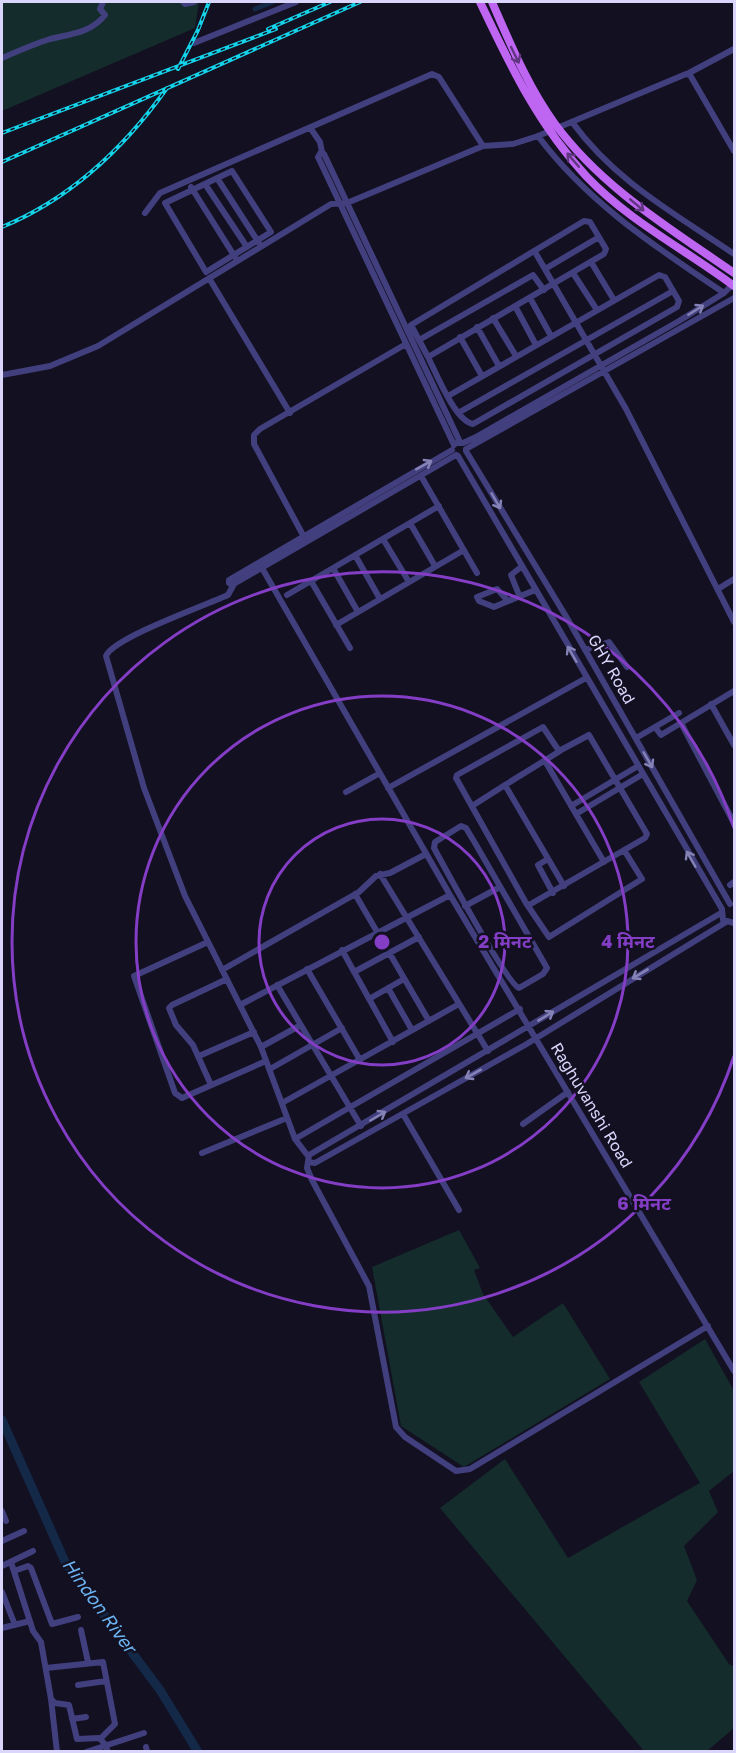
<svg xmlns="http://www.w3.org/2000/svg" width="736" height="1753" font-family="'Golos Text','Noto Sans Devanagari',sans-serif">
  <style>
    .green { fill: #142c2b }
    .lines { fill: none; stroke-linecap: round; stroke-linejoin: round }
    .canal { stroke: #142848; stroke-width: 5 }
    .river { stroke: #142848; stroke-width: 9 }
    .minor { stroke: #413f7d; stroke-width: 6 }
    .rail-casing { stroke: #14d3e9; stroke-width: 4 }
    .rail { stroke: #131022; stroke-width: 1.5; stroke-dasharray: 4.5; stroke-linecap: butt }
    .major-bridge { stroke: #be65f2; stroke-width: 8 }
    .oneway { stroke: #603680 }
    .oneway2 { stroke: #8582b6 }
    .ring { fill: none; stroke: #843dc5; stroke-width: 3 }
    .labels { text-anchor: middle; stroke-width: 5; stroke-linejoin: round; paint-order: stroke }
    .street-label { font-size: 16px; fill: #d9d5fb; stroke: #131022 }
    .water-label { font-size: 18px; font-style: italic; fill: #6cb4f2; stroke: #131022 }
    .centre { fill: #843dc5; stroke: #131022; stroke-width: 3 }
    .ring-label { font-size: 18px; text-anchor: middle; font-weight: bold; fill: #843dc5; stroke: #131022; stroke-width: 5; stroke-linejoin: round; paint-order: stroke }
  </style>
  <rect width="100%" height="100%" fill="#131022"/>
  <path class="green" d="M2 2H199L195 28 2 111Z
    M459 1230 480 1268 474 1270 483 1294 513 1337 563 1303 610 1379 464 1467 401 1426 372 1267Z
    M705 1339 734 1391V1471L709 1491 718 1512 684 1546 697 1580 687 1601 729 1664 734 1667V1728L707 1751H644L440 1508 505 1459 568 1558 700 1483 639 1382Z"/>
  <g class="lines">
    <path class="canal" d="M255 9 273 2"/>
    <path class="river" d="M2 1420 66 1564 160 1690 198 1752"/>
    <path class="minor" d="M183 2 185 4 194 2
      M194 43 296 2
      M2 58C18 51 34 44 50 39 70 34 91 33 105 15L100 9 103 2
      M689 73 734 49
      M572 122C616 182 674 213 734 254
      M311 129 320 142 322 152
      M538 136C588 203 656 247 724 293
      M232 171 271 232 206 272 165 203Z
      M217 178 259 243
      M205 184 247 247
      M191 187 235 257
      M145 213 160 193 432 74 439 77 483 146
      M535 252 626 409 734 622
      M591 262 614 300
      M545 269 599 237
      M573 273 597 310
      M209 278 290 413
      M530 298 551 336
      M515 306 536 345
      M493 318 516 356
      M477 327 499 366
      M460 337 482 376
      M419 340 533 275 544 290
      M428 357 411 325 584 221 590 222 606 249 604 254 428 357C436 373 455 421 473 424L677 307 679 301 665 277 659 275 448 396
      M2 375 50 366 98 346 331 204 347 203 483 146 513 144 538 136 686 74 690 75 734 151
      M458 413 673 291
      M456 443H463L476 437 679 321 724 293 734 283
      M454 445 318 157 321 152 324 154 460 442
      M466 449 734 298
      M452 450 229 580V583L232 585 239 581 456 455
      M466 451 567 618 730 904
      M458 456 722 909
      M421 476 477 573
      M410 523 435 566
      M304 537 254 444V435L260 429 406 344
      M383 539 409 582
      M355 555 380 599
      M262 568 450 895 734 1371
      M333 568 358 612
      M311 581 350 648
      M234 584 228 595C206 605 113 638 106 656L144 788 185 896 261 1047 295 1139 308 1156
      M718 589 734 579
      M287 595 439 506
      M519 595 511 575 521 567
      M508 601 497 589 477 597 479 601 494 607 535 590
      M336 625 464 550
      M585 650 609 642 627 667
      M711 704 734 745
      M681 723 734 823
      M655 727 661 735 734 691
      M636 738 679 713
      M545 761 604 862
      M505 785 560 751
      M388 788 586 678
      M346 792 380 773
      M472 806 505 785 564 886
      M571 806 638 766
      M576 814 643 774
      M461 826 466 828 475 843 547 968 543 974 519 988C507 984 445 868 434 848L435 842Z
      M548 859 538 865 553 893
      M380 874 488 1051
      M730 885 734 882
      M355 894 429 1021
      M529 905 645 838 647 834 589 735 559 751 543 727 457 775 456 778 526 903 549 937 642 879 624 850
      M465 906 500 887
      M722 909 723 920 734 923
      M721 913 309 1155 308 1162 315 1163 525 1045 726 922
      M208 942 134 976 175 1093 182 1098 266 1061
      M342 950 393 1042
      M307 969 360 1060
      M222 970 359 892 376 876 390 873 426 854
      M354 972 419 937
      M277 985 361 1126
      M388 988 412 1030
      M369 999 404 979
      M240 1005 450 895
      M261 1047 299 1026
      M199 1056 254 1032
      M270 1069 342 1028
      M211 1085 193 1045 176 1025 169 1008 172 1005 227 979
      M282 1103 459 1004
      M403 1114 459 1210
      M523 1124 568 1092
      M295 1139 520 1009
      M202 1153 287 1118
      M308 1162 307 1168 312 1180 369 1286 396 1427 405 1437 456 1471 470 1469 708 1326
      M2 1511 6 1521
      M2 1541 24 1531
      M11 1562 33 1631 41 1642 51 1699 55 1703 69 1705 77 1739 99 1738 105 1744 108 1752
      M2 1566 33 1551
      M14 1571 28 1566 31 1568 52 1624 78 1617
      M2 1592 15 1625
      M2 1628 30 1621
      M81 1630 88 1662
      M46 1668 103 1662 115 1724 100 1739
      M78 1685 106 1681
      M51 1699 57 1752
      M72 1719 86 1717
      M146 1747 147 1752
      M86 1752 144 1733"/>
    <defs>
      <path id="rail" d="M268 29 330 2
        M178 69 198 30 209 2
        M2 133 276 29
        M2 162 360 2
        M2 227C70 199 125 147 167 88"/>
    </defs>
    <use href="#rail" class="rail-casing"/>
    <use href="#rail" class="rail"/>
    <path class="major-bridge" d="M480 2C510 65 538 125 587 177 629 221 686 250 734 286
      M492 2C510 43 528 87 555 124 602 188 671 229 734 273"/>
  </g>
  <defs><path id="oneway-shaft" d="M-6 0H5M1.5-3L5.5 0L1.5 3" fill="none" stroke-width="1.6" stroke-linecap="round" stroke-linejoin="round" transform="scale(1.5)"/></defs>
  <g class="oneway">
    <use href="#oneway-shaft" transform="translate(515 55) rotate(64)"/>
    <use href="#oneway-shaft" transform="translate(573 160) rotate(-131)"/>
    <use href="#oneway-shaft" transform="translate(637 205) rotate(40)"/>
  </g>
  <g class="oneway2">
    <use href="#oneway-shaft" transform="translate(696 310) rotate(-32)"/>
    <use href="#oneway-shaft" transform="translate(424 465) rotate(-29)"/>
    <use href="#oneway-shaft" transform="translate(496 501) rotate(60)"/>
    <use href="#oneway-shaft" transform="translate(572 654) rotate(-120)"/>
    <use href="#oneway-shaft" transform="translate(648 760) rotate(60)"/>
    <use href="#oneway-shaft" transform="translate(691 859) rotate(-120)"/>
    <use href="#oneway-shaft" transform="translate(640 974) rotate(149)"/>
    <use href="#oneway-shaft" transform="translate(546 1016) rotate(-31)"/>
    <use href="#oneway-shaft" transform="translate(473 1074) rotate(151)"/>
    <use href="#oneway-shaft" transform="translate(378 1116) rotate(-30)"/>
  </g>
  <g class="ring">
    <circle cx="382" cy="942" r="123"/>
    <circle cx="382" cy="942" r="246"/>
    <path d="M734 1056A370 370 0 1 1 734 828"/>
  </g>
  <g class="labels">
    <g class="street-label">
      <text transform="translate(612 669) rotate(60)" y="6">GHY Road</text>
      <text transform="translate(592 1105) rotate(59)" y="6">Raghuvanshi Road</text>
    </g>
    <g class="water-label">
      <text transform="translate(99 1606) rotate(54)" y="6">Hindon River</text>
    </g>
  </g>
  <circle cx="382" cy="942" r="9" class="centre"/>
  <g class="ring-label">
    <text x="505" y="948">2 मिनट</text>
    <text x="628" y="948">4 मिनट</text>
    <text x="644" y="1210">6 मिनट</text>
  </g>
  <rect width="736" height="1753" fill="none" stroke="#d9d5fb" stroke-width="6"/>
</svg>
